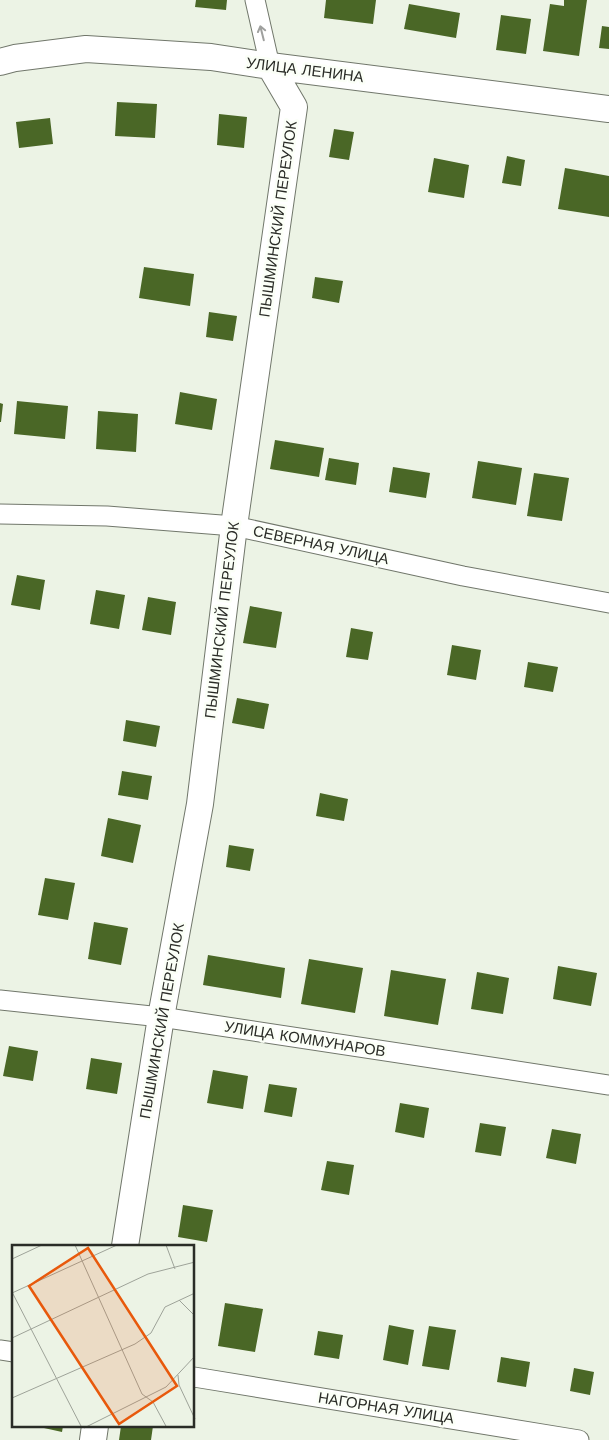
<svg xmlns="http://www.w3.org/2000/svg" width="609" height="1440" font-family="'Work Sans',sans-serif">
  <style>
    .building { fill: #4a6726 }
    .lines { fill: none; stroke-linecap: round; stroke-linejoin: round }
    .street-casing { stroke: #71776b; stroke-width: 21 }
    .secondary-casing { stroke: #71776b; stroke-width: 28 }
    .street { stroke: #fff; stroke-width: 19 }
    .secondary { stroke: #fff; stroke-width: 26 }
    .oneway { stroke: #9fa09e }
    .labels { text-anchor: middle; stroke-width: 5; stroke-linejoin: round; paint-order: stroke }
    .street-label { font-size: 15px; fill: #2a2c27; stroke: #fbfff7 }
    .inset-road { fill: none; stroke: #9ea399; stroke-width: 1 }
    .view { fill: #e8590c; fill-opacity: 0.15; stroke: #e8590c; stroke-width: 2.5 }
    .inset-edge { fill: none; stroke: #2a2c27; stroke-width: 2.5 }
  </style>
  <rect width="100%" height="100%" fill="#ecf3e5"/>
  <path class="building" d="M196 0H227L226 10 195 7Z
    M326 0H376L373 24 324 18Z
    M564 0H587L579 56 543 51 550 4 564 6Z
    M409 4 460 13 456 38 404 29Z
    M501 15 531 19 526 54 496 50Z
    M602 26 609 27V49L599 48Z
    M117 102 157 104 155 138 115 136Z
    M219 114 247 117 244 148 217 145Z
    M50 118 53 144 19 148 16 122Z
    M334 129 354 132 349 160 329 157Z
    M507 156 525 160 521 186 502 183Z
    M434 158 469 165 464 198 428 192Z
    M565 168 609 176V217L558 209Z
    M144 267 194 274 190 306 139 298Z
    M315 277 343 281 339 303 312 298Z
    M209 312 237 316 233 341 206 337Z
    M180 392 217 399 212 430 175 424Z
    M17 401 68 406 65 439 14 434Z
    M0 403 3 404 1 422H0Z
    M98 411 138 414 136 452 96 449Z
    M275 440 324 448 319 477 270 469Z
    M329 458 359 463 356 485 325 480Z
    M478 461 522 468 516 505 472 498Z
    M393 467 430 473 426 498 389 492Z
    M534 473 569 478 562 521 527 516Z
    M17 575 45 580 40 610 11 605Z
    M96 590 125 595 119 629 90 624Z
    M148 597 176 602 171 635 142 630Z
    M250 606 282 612 276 648 243 643Z
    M351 628 373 632 368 660 346 657Z
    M452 645 481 650 476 680 447 675Z
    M528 662 558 667 553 692 524 687Z
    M237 698 269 704 264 729 232 723Z
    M126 720 160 726 156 747 123 741Z
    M122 771 152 776 148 800 118 795Z
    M320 793 348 799 344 821 316 816Z
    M108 818 141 825 133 863 101 856Z
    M229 845 254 849 250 871 226 867Z
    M45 878 75 883 68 920 38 915Z
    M94 922 128 928 121 965 88 959Z
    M208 955 285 968 281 998 203 985Z
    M309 959 363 968 355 1013 301 1004Z
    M558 966 597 973 591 1006 553 999Z
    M391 970 446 979 438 1025 384 1016Z
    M477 972 509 978 503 1014 471 1009Z
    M9 1046 38 1051 33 1081 3 1076Z
    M91 1058 122 1063 117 1094 86 1089Z
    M213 1070 248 1076 243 1109 207 1103Z
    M269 1084 297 1088 292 1117 264 1112Z
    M400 1103 429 1108 424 1138 395 1132Z
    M480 1123 506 1127 501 1156 475 1152Z
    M552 1129 581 1134 576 1164 546 1158Z
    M327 1161 354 1165 349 1195 321 1190Z
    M183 1205 213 1210 207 1242 178 1237Z
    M225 1303 263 1309 255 1352 218 1346Z
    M389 1325 414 1330 408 1365 383 1360Z
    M429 1326 456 1330 449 1370 422 1366Z
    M318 1331 343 1335 339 1359 314 1355Z
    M501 1357 530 1362 526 1387 497 1382Z
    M574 1368 594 1372 590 1395 570 1391Z
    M35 1426H63L62 1432Z
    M121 1426H153L151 1440H119Z"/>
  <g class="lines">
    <defs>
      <path id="street" d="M255 0 270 66
        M0 514 107 516 234 526 463 576 609 603
        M0 1000 161 1017 609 1085
        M0 1350 14 1352
        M194 1377 579 1440"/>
      <path id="secondary" d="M0 62 15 58 86 49 211 57 270 66 609 109
        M125 1246 161 1017 200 804 234 526 294 107 270 66
        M93 1440 95 1426"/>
    </defs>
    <use href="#street" class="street-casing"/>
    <use href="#secondary" class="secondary-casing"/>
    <use href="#street" class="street"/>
    <use href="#secondary" class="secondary"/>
  </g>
  <defs><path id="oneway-shaft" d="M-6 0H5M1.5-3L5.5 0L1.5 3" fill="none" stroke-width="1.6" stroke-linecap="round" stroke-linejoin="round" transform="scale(1.25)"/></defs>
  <use class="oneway" href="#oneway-shaft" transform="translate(262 33) rotate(-104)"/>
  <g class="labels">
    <g class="street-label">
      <text transform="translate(305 70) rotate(7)" y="5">УЛИЦА ЛЕНИНА</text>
      <text transform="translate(278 219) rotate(-82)" y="5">ПЫШМИНСКИЙ ПЕРЕУЛОК</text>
      <text transform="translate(321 545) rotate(12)" y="5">СЕВЕРНАЯ УЛИЦА</text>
      <text transform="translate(222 620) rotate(-83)" y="5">ПЫШМИНСКИЙ ПЕРЕУЛОК</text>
      <text transform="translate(162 1021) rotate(-80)" y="5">ПЫШМИНСКИЙ ПЕРЕУЛОК</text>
      <text transform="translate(305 1039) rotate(9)" y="5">УЛИЦА КОММУНАРОВ</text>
      <text transform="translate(386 1408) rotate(9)" y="5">НАГОРНАЯ УЛИЦА</text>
    </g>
  </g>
  <g transform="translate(12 1245)">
    <rect width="182" height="182" fill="#ecf3e5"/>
    <path class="inset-road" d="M63 0 130 149 141 157 155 183M154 0 163 24M0 14 30 0M0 47 70 183M0 48 105 0M167 55 183 71M0 93 136 29 183 17M166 130 167 140 183 174M0 153 123 99 139 88 153 62 183 48M72 183 154 142 183 111"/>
    <path class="view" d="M76 3 165 141 107 179 17 41Z"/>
    <rect width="182" height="182" class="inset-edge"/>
  </g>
</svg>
